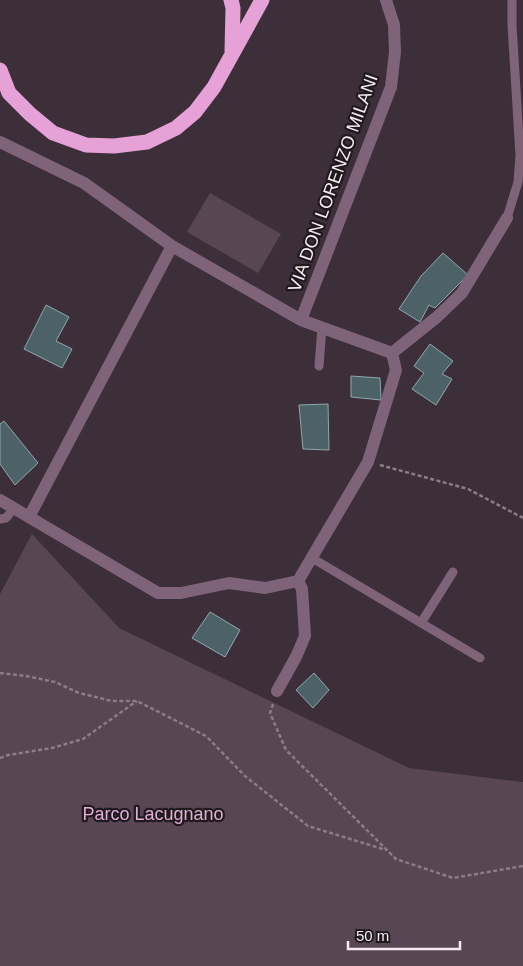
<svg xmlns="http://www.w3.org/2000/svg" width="523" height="966" font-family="Arial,sans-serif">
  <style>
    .green { fill: #594654 }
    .building { fill: #4c6267; stroke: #90a8ae }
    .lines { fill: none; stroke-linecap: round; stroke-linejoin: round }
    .path { stroke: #8a7d87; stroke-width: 2.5; stroke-dasharray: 4 2.5; stroke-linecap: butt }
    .lane { stroke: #7f6378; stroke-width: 9 }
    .street { stroke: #7f6378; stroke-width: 12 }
    .highway { stroke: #e6a1d7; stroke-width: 15 }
    .labels { text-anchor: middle; stroke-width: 4.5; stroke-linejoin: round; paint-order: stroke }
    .street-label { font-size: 18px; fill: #f5ebf2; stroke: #20191e }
    .park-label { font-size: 18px; fill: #e1aed5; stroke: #20191e }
  </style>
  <rect width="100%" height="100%" fill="#3d2f3a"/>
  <path class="green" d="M210 193 281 234 258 273 187 232Z
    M32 534 119 628 409 768 523 782V966H0V594Z"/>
  <path class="building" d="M443 253 468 275 435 308 429 305 420 322 399 309 421 276Z
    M46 305 69 317 56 341 72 349 62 368 24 349Z
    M430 344 453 361 442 374 452 379 436 405 412 389 424 373 414 366Z
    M351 376 380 378 381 400 351 397Z
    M328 404 329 450 303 449 299 405Z
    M4 421 38 463 15 485 0 464V424Z
    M210 612 240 630 225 657 192 638Z
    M314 673 329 690 313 708 296 690Z"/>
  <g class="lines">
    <path class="path" d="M380 465 468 489 523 518
      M0 673 26 676 55 682 79 693 112 701H137L206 736 245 776 308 826 386 850
      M273 704 270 713 286 750 396 859 453 878 523 866
      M0 758 8 755 52 748 83 739 137 701"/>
    <path class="lane" d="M507 218 518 182 520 155 512 25V0
      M319 366 322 327
      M0 519 6 518 14 508
      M312 558 480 658
      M421 623 453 572"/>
    <path class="street" d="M0 142 84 183 172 246 301 320 392 353 396 370 368 462 298 581
      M301 320 391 87 395 52 394 25 386 0
      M392 353 437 317 462 293 507 218
      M0 500 158 593H181L229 583 265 588 298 581
      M29 517 172 246
      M277 691 296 657 305 636 302 589 298 581"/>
    <path class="highway" d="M231 0 233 8 232 51
      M0 70 9 93 30 114 53 133 86 145 114 146 147 142 176 128 195 112 214 87 262 0"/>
  </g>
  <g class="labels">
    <g class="street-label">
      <text transform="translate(333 183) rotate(-70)" y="6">VIA DON LORENZO MILANI</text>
    </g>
    <g class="park-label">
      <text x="153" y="820">Parco Lacugnano</text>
    </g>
  </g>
  <path d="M348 941v8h112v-8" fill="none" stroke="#f5ebf2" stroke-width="2.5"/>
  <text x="356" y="941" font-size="15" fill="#f5ebf2" stroke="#20191e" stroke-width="4" paint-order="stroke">50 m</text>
</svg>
